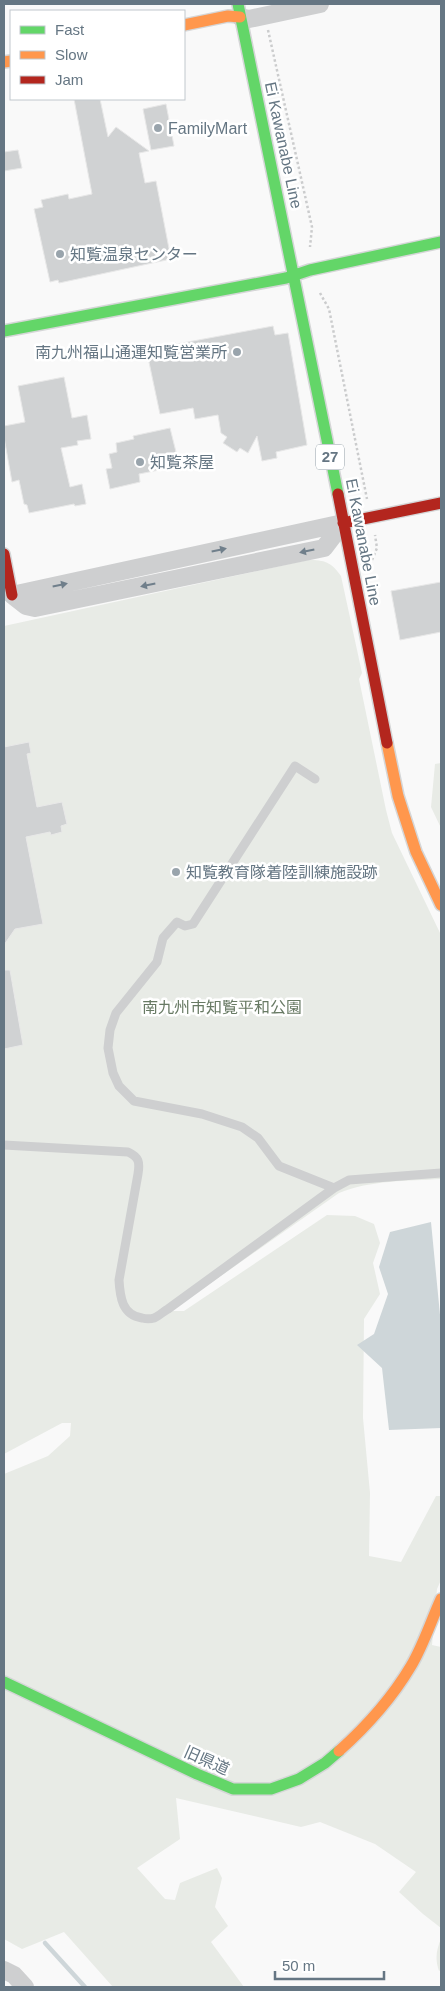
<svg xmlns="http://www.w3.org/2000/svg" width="445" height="1991" font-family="Helvetica,'Noto Sans JP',sans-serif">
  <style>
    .green { fill: #e8ebe6 }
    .water { fill: #ced6d9 }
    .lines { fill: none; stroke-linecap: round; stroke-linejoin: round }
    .stream { stroke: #ced6d9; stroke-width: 4.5 }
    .building { fill: #d0d2d3; stroke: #e8e8e8 }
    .fast-casing { stroke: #d5d6d7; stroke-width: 14 }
    .slow-casing { stroke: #d5d6d7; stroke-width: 14 }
    .jam-casing { stroke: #d5d6d7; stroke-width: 14 }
    .path { stroke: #cbcccd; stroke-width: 2.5; stroke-dasharray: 2.5 2.5; stroke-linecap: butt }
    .lane { stroke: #cecfd0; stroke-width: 9 }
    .street { stroke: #cecfd0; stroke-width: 18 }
    .fast { stroke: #63d668; stroke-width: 11 }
    .slow { stroke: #ff974d; stroke-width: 11 }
    .jam { stroke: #b3261e; stroke-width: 11 }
    .oneway { fill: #707f8b }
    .poi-dot { fill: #99a4ac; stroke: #fff; stroke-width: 2 }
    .labels { text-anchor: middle; stroke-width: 5; stroke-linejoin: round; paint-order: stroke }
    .shield { fill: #fff; stroke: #939fa8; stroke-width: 1 }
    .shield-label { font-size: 15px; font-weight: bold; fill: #657683 }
    .poi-label { font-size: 16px; fill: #657683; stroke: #fff; text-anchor: start }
    .street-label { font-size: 16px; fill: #657683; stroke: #fff }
    .park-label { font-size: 16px; fill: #687a64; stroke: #fff }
  </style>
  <rect width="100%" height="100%" fill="#f9f9f9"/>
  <path class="green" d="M366 528 370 552 361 570C360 556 356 540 366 528Z
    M308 560C325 560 331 562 341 576L362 673 359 679 386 810 392 833 441 935V1179C407 1181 371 1180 339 1193L171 1311H184L327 1215 355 1216 374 1224 380 1243 373 1263 380 1294 364 1319 363 1418 370 1493 369 1556 401 1562 436 1496H441V1580L437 1589 432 1645 441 1647V1928L423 1914 399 1892 416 1872 375 1844 320 1822 301 1827 176 1798 180 1839 137 1868 165 1899 175 1900 180 1883 217 1868 222 1878 215 1907 228 1926 211 1942 244 1987H113L64 1932 22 1949 4 1939V1474L48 1456 70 1436 71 1423H62L4 1454V626Z
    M441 763V828L431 807 435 764Z
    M441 1939V1970L439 1971C435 1960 436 1950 441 1939Z"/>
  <path class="water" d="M431 1222 441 1325V1428L389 1430 382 1368 357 1345 374 1334 388 1294 379 1267 390 1232Z"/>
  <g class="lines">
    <path class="stream" d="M45 1943 85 1987"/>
  </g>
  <path class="building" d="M74 99H100L108 137 116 127 149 151 139 153 145 183 156 181 171 259 59 283 58 280 50 282 34 209 43 207 41 200 68 194 69 199 92 194Z
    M166 104 174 146 151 150 143 109Z
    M18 150 22 168 4 171V152Z
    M273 326 275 335 288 333 307 445 276 452 277 458 262 461 257 436 248 453 240 448 237 452 223 443 227 437 221 433 218 415 195 419 193 408 160 414 146 348 176 343 177 344Z
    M64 377 72 418 87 415 91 439 77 441 78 445 61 448 70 487 82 484 86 504 75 506 74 504 29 513 27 505 24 504 19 480 12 482 4 437V426L25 422 18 386Z
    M170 428 178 460 163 463 164 469 139 474 140 482 110 489 106 469 112 468 109 454 117 452 116 443 134 439 133 436Z
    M441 582V632L400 640 391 591Z
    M29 742 31 753 27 754 37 807 62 802 67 824 61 826 62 832 51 835 50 832 26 837 43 924 15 929 4 945V747Z
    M4 970H10L23 1045 4 1049Z"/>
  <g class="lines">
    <defs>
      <path id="fast" d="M238 4 338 494
        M4 331 286 278 310 270 441 242
        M4 1682 197 1774 233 1789H271L299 1779 325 1763 339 1751"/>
      <path id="slow" d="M184 25 228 16 240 17
        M4 62 11 61
        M387 743 398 796 416 852 441 905
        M339 1751C367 1726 392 1698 411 1666 423 1646 431 1621 441 1599"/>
      <path id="jam" d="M338 494 387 743
        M343 523 441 503
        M4 554 12 595"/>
    </defs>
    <use href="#fast" class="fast-casing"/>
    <use href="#slow" class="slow-casing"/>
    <use href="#jam" class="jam-casing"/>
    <path class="path" d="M268 30 312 227 310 247
      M320 293 329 309 367 499
      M372 560 377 548 375 535"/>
    <path class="lane" d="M315 779 295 766 193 924 185 926 177 922 163 938 157 962 116 1013 110 1030 108 1048 113 1073 119 1086 134 1101 202 1114 242 1127 258 1138 279 1166 334 1188
      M4 1145 128 1152C139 1157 140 1162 138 1174L119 1280C120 1297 122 1315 142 1318 146 1319 151 1319 154 1318 159 1316 164 1311 168 1309L334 1188 349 1180 441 1173"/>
    <path class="street" d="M240 17 249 19 320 4
      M12 595 26 606 35 608 324 548 343 523
      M12 595 343 523
      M4 1970 14 1975 25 1987"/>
    <use href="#fast" class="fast"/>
    <use href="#slow" class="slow"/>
    <use href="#jam" class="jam"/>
  </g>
  <defs><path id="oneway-solid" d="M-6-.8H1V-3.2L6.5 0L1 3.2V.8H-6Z" transform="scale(1.25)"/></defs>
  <g class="oneway">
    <use href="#oneway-solid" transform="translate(219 550) rotate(-12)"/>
    <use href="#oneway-solid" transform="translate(307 551) rotate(168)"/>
    <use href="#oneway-solid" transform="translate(60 585) rotate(-12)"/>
    <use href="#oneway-solid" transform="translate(148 585) rotate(168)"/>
  </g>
  <g class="poi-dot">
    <circle cx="158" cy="128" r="5"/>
    <circle cx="60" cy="254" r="5"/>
    <circle cx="237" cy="352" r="5"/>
    <circle cx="140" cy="462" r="5"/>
    <circle cx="176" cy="872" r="5"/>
  </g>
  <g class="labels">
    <rect class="shield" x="316" y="444.5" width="28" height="25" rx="4"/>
    <g class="shield-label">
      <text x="330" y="462">27</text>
    </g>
    <g class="poi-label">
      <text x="168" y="134">FamilyMart</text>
      <text x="70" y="260">知覧温泉センター</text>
      <text x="227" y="358" text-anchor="end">南九州福山通運知覧営業所</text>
      <text x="150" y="468">知覧茶屋</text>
      <text x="186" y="878">知覧教育隊着陸訓練施設跡</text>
    </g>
    <g class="street-label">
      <text transform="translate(284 145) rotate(78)" y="6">Ei Kawanabe Line</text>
      <text transform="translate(364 542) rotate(79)" y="6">Ei Kawanabe Line</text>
      <text transform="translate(207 1760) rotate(24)" y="6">旧県道</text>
    </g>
    <g class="park-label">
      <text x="222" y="1013">南九州市知覧平和公園</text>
    </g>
  </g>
  <rect width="445" height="1991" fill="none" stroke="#657683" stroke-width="10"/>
  <rect x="10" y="10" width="175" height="90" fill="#ffffff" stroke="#c1c8cd"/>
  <rect x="20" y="26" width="25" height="8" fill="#63d668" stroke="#c1c8cd"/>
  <text x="55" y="35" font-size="15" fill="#657683">Fast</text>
  <rect x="20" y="51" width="25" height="8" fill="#ff974d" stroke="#c1c8cd"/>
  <text x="55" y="60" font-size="15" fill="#657683">Slow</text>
  <rect x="20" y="76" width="25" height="8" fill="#b3261e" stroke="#c1c8cd"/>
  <text x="55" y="85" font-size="15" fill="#657683">Jam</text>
  <path d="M275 1971v8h109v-8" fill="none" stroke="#657683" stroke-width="2.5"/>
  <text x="282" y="1971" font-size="15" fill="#657683" stroke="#ffffff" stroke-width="4" paint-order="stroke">50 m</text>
</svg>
